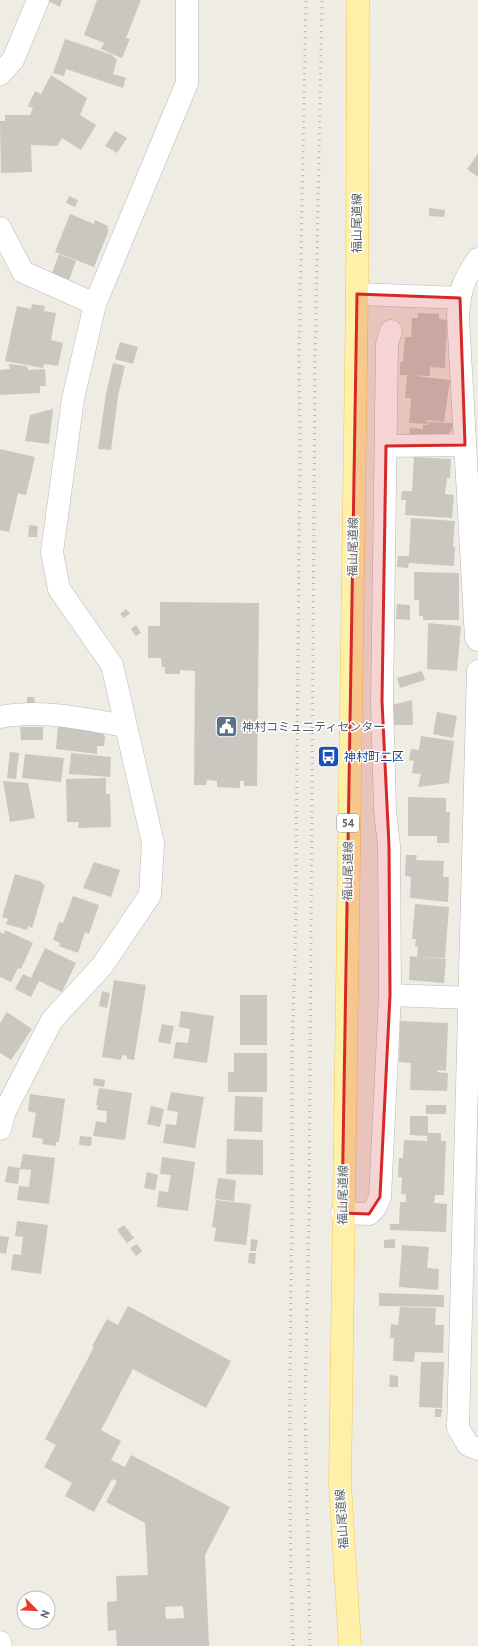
<svg xmlns="http://www.w3.org/2000/svg" width="478" height="1646" font-family="'PT Sans','Noto Sans JP',sans-serif">
  <style>
    .building { fill: #c9c7c0; fill-rule: evenodd }
    .lines { fill: none; stroke-linecap: round; stroke-linejoin: round }
    .street-casing { stroke: #b6b9be; stroke-width: 23 }
    .primary-casing { stroke: #f4c657; stroke-width: 23 }
    .street { stroke: #fff; stroke-width: 22 }
    .primary { stroke: #fff0a8; stroke-width: 22 }
    .rail { stroke: #b4b5b5; stroke-width: 3; stroke-dasharray: 1 5; stroke-linecap: butt }
    .marked { fill: #d62828; fill-opacity: 0.2; stroke: #d62828; stroke-width: 3; stroke-linejoin: round }
    .labels { text-anchor: middle; stroke-width: 3; stroke-linejoin: round; paint-order: stroke }
    .shield { fill: #fff; stroke: #8c9092; stroke-width: 1 }
    .shield-label { font-size: 11px; font-weight: bold; fill: #5b6064 }
    .street-label { font-size: 12px; fill: #5b6064; stroke: #fff }
    .service-label { font-size: 12px; fill: #4e5e75; stroke: #fff; text-anchor: start }
    .transit-label { font-size: 12px; fill: #164399; stroke: #fff; text-anchor: start }
  </style>
  <rect width="100%" height="100%" fill="#eeece3"/>
  <path class="building" d="M46 0H62L60 7Z
    M97 0H141L126 38 130 39 122 58 101 49 104 43 84 35Z
    M65 39 113 55V57L117 59 113 74 126 78 123 88 66 69 64 76 53 73Z
    M51 75 87 98 80 115 96 125 81 150 62 138 57 146 31 145 30 123 32 172 1 173 0 121H5V115H30L33 108 28 106 35 91 41 94Z
    M115 131 127 138 117 153 105 146Z
    M478 154V177L467 169Z
    M69 196 78 200 75 207 66 203Z
    M429 208 445 210 444 217 429 216Z
    M70 214 94 224 95 220 108 226 107 229 109 230 94 267 55 252Z
    M59 254 76 261 69 280 52 273Z
    M32 304 45 306 44 311 56 313 51 340 63 343 58 366 44 364 43 368 5 361 17 306 31 309Z
    M418 313 439 314V319L447 320 445 368 430 367V376L400 375V362H403L405 337H411L412 318H418Z
    M120 342 138 347 133 364 115 359Z
    M113 363 125 366 118 396 111 450 98 449 106 394Z
    M9 364 27 366 28 370 45 369 46 386H40V393L0 395V370L10 369Z
    M407 375 450 380 444 422 427 420V424L409 423 411 398H405Z
    M53 409 49 444 25 441 30 415Z
    M428 422 453 423 452 429 448 435 422 434V439L409 438 410 428 423 429V425H427Z
    M0 449 35 457 26 495 18 493 9 532 0 530Z
    M414 457 451 459 450 478H447L445 494 454 495 452 518 405 515 406 500H401L402 491H412Z
    M411 518 455 521 453 546 455 547 454 566 409 563 408 568 397 567 398 556H409Z
    M29 525 38 526 37 537H28Z
    M414 572 459 573V620H423V616H419V600H414Z
    M160 602 259 603 257 786H244V781H240V788L217 787V781L207 780 206 785H194L195 671 180 670V674H165V667H162L161 658H148V626H160Z
    M397 604 410 605V620L396 619Z
    M126 609 130 613 124 618 120 614Z
    M428 623 461 626 457 671 427 669Z
    M136 625 141 633 136 636 131 629Z
    M422 671 425 680 400 688 397 678Z
    M27 697H34L35 703H27Z
    M412 700 413 725H392V705Z
    M437 712 457 716 453 738 433 734Z
    M58 724 103 733 105 737 104 746H97V754L56 749Z
    M20 727H43V740H21Z
    M421 736 454 741 449 783 418 787 421 774 412 773 414 761 409 760 411 749 419 750Z
    M10 752 19 753 16 779 7 778Z
    M71 753 111 757 110 777 69 774Z
    M25 754 64 758 61 782 22 778Z
    M106 778V794H110L111 827 78 828 79 822H67L66 779Z
    M3 781 28 783 35 818 10 822Z
    M408 797 446 798V812H450L449 843H437V836H408Z
    M406 855H417L416 860 444 861 443 877H449L448 902 410 898 411 877 405 876Z
    M94 862 120 870 111 897 83 888Z
    M15 874 42 882V884L45 885 32 928 28 926 27 930 6 924 8 919 2 917Z
    M73 896 99 905 89 934 85 932 78 953 59 946 60 943 53 940 59 922 63 923Z
    M415 904 449 907 445 958 420 957 446 959 444 983 409 980 410 956 417 957 418 947 415 946 416 939H412Z
    M5 930 33 943 21 969 18 968 11 982 0 977V932L4 934Z
    M45 948 76 963 62 992 39 981 31 997 15 989 23 974 31 978Z
    M114 980 146 985 134 1060 127 1059V1056L122 1055 121 1060 102 1057Z
    M102 991 110 993 107 1008 99 1006Z
    M240 995H267V1045H240Z
    M181 1011 214 1016 207 1063 173 1058 176 1042 188 1043 190 1029 179 1027Z
    M7 1012 32 1029 11 1060 0 1053V1023Z
    M400 1021 448 1023 446 1071 437 1070V1072L448 1073 447 1091 410 1090 411 1063 399 1062Z
    M162 1024 174 1026 170 1044 158 1042Z
    M234 1053H267V1092H228V1072H234Z
    M94 1078 105 1080 104 1087 93 1085Z
    M99 1088 132 1093 125 1140 93 1136 96 1121 106 1123 107 1111 97 1110 98 1105H96Z
    M171 1092 204 1097 195 1148 163 1143 166 1124 176 1125 178 1112 167 1110Z
    M30 1094 65 1099 59 1142H56V1146L42 1144 43 1139 32 1137 36 1113 28 1111Z
    M235 1096 263 1097 262 1132 234 1131Z
    M426 1105H446V1114H426Z
    M151 1106 164 1109 160 1127 147 1124Z
    M410 1116H428V1133H441V1141H446L444 1195H435L434 1203 447 1204 446 1232 390 1230V1224H399L400 1202H406V1194H401L402 1177H398L399 1158H403L404 1140 427 1141V1136L410 1135Z
    M80 1136 92 1137 91 1146 79 1145Z
    M227 1139 263 1140V1175L226 1174Z
    M23 1154 55 1158 49 1204 17 1200 19 1186 29 1187 31 1170 20 1169Z
    M162 1157 195 1162 188 1211 157 1207 159 1191 168 1192 171 1175 160 1174Z
    M8 1166 20 1168 18 1184 5 1182Z
    M147 1172 158 1175 155 1190 144 1188Z
    M218 1178 236 1180 234 1201 215 1199Z
    M216 1200 251 1204 246 1245 214 1241 216 1228 212 1227Z
    M17 1221 48 1225 41 1274 11 1270 13 1254 21 1255 23 1237 15 1236Z
    M124 1225 134 1238 127 1243 117 1230Z
    M0 1236 9 1237 6 1254 0 1253Z
    M251 1239 258 1240 256 1251H250Z
    M395 1239V1248H384V1240Z
    M137 1244 142 1251 136 1256 130 1248Z
    M402 1245 429 1247 427 1268 439 1269 438 1290 399 1287Z
    M249 1253H256L255 1264 248 1263Z
    M379 1293 444 1295V1307L379 1306Z
    M128 1306 231 1361 206 1408 133 1369 101 1430 121 1441 111 1460 125 1467 131 1455 230 1507 205 1555 209 1646H117L116 1630 108 1631 107 1602 117 1601 116 1576 148 1575 145 1523 106 1502 117 1481 112 1479 94 1512 65 1496 72 1483 44 1467 56 1445 45 1439 94 1347 92 1346 107 1319 118 1325ZM183 1606 184 1618 166 1619 165 1607Z
    M400 1307 436 1308 435 1325H444L443 1353 415 1352 414 1362 393 1361 394 1338H390L391 1324 398 1325Z
    M421 1362H444L442 1408 419 1407Z
    M390 1375 398 1376V1387H389Z
    M435 1409H442L441 1417H435Z"/>
  <g class="lines">
    <defs>
      <path id="street" d="M0 74 13 60 38 0
        M0 228 23 272 95 304
        M478 259C462 282 460 290 458 317L476 638 478 640
        M357 294 460 298
        M386 446 465 445
        M478 671 458 1428 468 1445 478 1449
        M0 717C42 709 84 719 125 726
        M390 995 469 998
        M0 1129 5 1111 52 1020 102 966 150 895 153 843 112 665 59 589 52 552 73 399 95 304 187 83V0
        M342 1213 369 1214 375 1208 380 1197 390 995 389 846 385 810 382 701 387 344 391 331
        M0 1642 1 1646"/>
      <path id="primary" d="M350 1646 340 1484 357 294 358 0"/>
    </defs>
    <use href="#street" class="street-casing"/>
    <use href="#primary" class="primary-casing"/>
    <use href="#street" class="street"/>
    <use href="#primary" class="primary"/>
    <path class="rail" d="M293 1646C288 1500 290 1355 292 1209 293 1130 290 1050 295 972L300 452 299 356 306 0
      M310 1646 305 1407 309 1218 315 362 322 0"/>
  </g>
  <path class="marked" d="M357 294 460 298 465 445 386 446 382 701 389 846 390 995 380 1197 369 1214 342 1213Z"/>
  <defs>
    <symbol id="civic-square" viewBox="-11 -11 22 22"><rect x="-9" y="-9" width="18" height="18" rx="4" fill="#5c6f8a" stroke="#fff"/><path d="M-.6-6.5H3V-4.5H.6V-3L4-1V1h2V6H-6V1h2V-1L-.6-3ZM-1.2 2.5V6h2.4V2.5Z" fill="#fff"/></symbol>
    <symbol id="bus-square" viewBox="-11 -11 22 22"><rect x="-9" y="-9" width="18" height="18" rx="4" fill="#1a4fb4" stroke="#fff"/><path d="M-5-6H5V4H4V6H2V4H-2V6H-4V4H-5ZM-3.5-4V0h7V-4ZM-3.5 1.2v1.5H-2V1.2ZM2 1.2v1.5H3.5V1.2Z" fill="#fff"/></symbol>
  </defs>
  <g fill-rule="evenodd">
    <use href="#civic-square" x="214" y="714" width="25" height="25"/>
    <use href="#bus-square" x="316" y="744" width="25" height="25"/>
  </g>
  <g class="labels">
    <rect class="shield" x="337" y="814" width="22" height="18" rx="3"/>
    <g class="shield-label">
      <text x="348" y="827">54</text>
    </g>
    <g class="street-label">
      <text transform="translate(357 223) rotate(-90)" y="4">福山尾道線</text>
      <text transform="translate(353 547) rotate(-89)" y="4">福山尾道線</text>
      <text transform="translate(348 871) rotate(-89)" y="4">福山尾道線</text>
      <text transform="translate(343 1195) rotate(-89)" y="4">福山尾道線</text>
      <text transform="translate(342 1519) rotate(-94)" y="4">福山尾道線</text>
    </g>
    <g class="service-label">
      <text x="242" y="731">神村コミュ二ティセンター</text>
    </g>
    <g class="transit-label">
      <text x="344" y="761">神村町二区</text>
    </g>
  </g>
  <g transform="translate(36 1610) rotate(114)"><circle r="19" fill="#ffffff" stroke="#bdbfc1"/>
  <path d="M0-3L7 15L0 10L-7 15Z" fill="#ec382c"/>
  <text y="-6" font-size="11" font-weight="bold" text-anchor="middle" fill="#5b6064">N</text>
  </g>
</svg>
